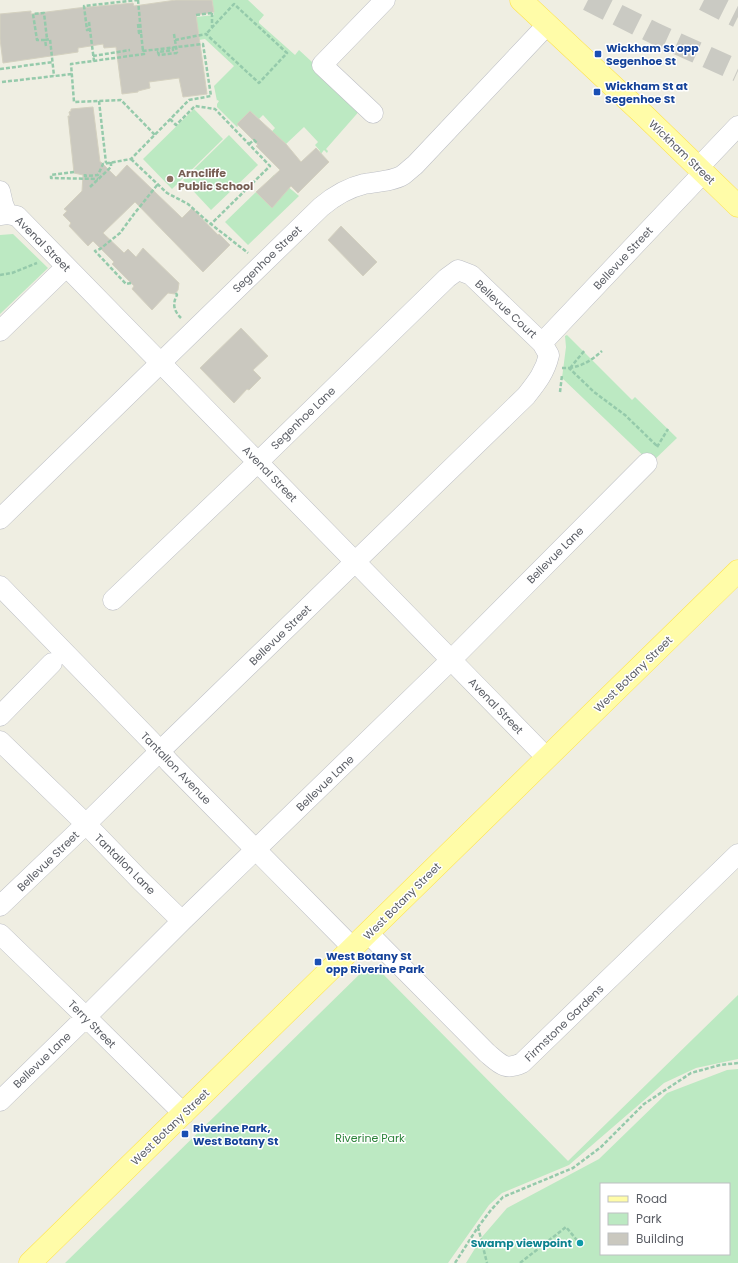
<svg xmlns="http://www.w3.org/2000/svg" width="738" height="1263" font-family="Poppins,sans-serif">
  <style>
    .green { fill: #bce9c2; fill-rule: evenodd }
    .building { fill: #cac8bf; stroke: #d4d1c0 }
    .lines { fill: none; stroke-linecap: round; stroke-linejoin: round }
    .highway-tunnel { stroke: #cacac3; stroke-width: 22; stroke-dasharray: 22 11; stroke-linecap: butt }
    .minor-casing { stroke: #bdbfc5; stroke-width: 21 }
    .major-casing { stroke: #ffe34c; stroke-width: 23 }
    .path { stroke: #95caab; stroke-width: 2.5; stroke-dasharray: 4 2; stroke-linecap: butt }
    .minor { stroke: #fff; stroke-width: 20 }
    .major { stroke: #fffca8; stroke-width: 22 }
    .transit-dot { fill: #1a4fb4; stroke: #fff; stroke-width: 1.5 }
    .education-dot { fill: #8d6e63; stroke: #fff; stroke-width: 1.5 }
    .culture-dot { fill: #0f9aa8; stroke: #fff; stroke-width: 1.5 }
    .labels { text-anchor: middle; stroke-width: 3; stroke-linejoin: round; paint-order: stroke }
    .transit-label { font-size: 11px; font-weight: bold; fill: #164399; stroke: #fff; text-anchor: start }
    .street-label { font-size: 11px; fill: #5b5e65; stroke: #fff }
    .education-label { font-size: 11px; font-weight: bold; fill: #785e54; stroke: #fff; text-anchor: start }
    .park-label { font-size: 11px; fill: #2c833a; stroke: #fff }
    .culture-label { font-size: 11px; font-weight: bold; fill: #0d838f; stroke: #fff; text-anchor: end }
  </style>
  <rect width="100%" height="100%" fill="#efeee2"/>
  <path class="green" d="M212 0H248L264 15 259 21V23L295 55 299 50 362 108 326 149 328 151 327 153 324 150 321 154 320 152V151L315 145 318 142 304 127 286 144 273 132 262 144 261 143 275 128 263 115 259 119 250 111 237 124 238 126 237 127 217 107V104L219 101 217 100V101L214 86 234 66 205 39 181 43 196 17 214 15Z
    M194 109 223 139 172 189 143 159Z
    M229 135 258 165 211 210 183 180Z
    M274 175 299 196 248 245 225 222 256 192 272 208 271 178Z
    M13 234 48 268 0 314V235Z
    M567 335 632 400 635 397 677 438 651 463 562 378 566 347 565 336Z
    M367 967 377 968 568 1161 738 995V1059L696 1068 664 1083 569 1165 502 1193 489 1205 448 1263H65Z
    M738 1069V1263H466L482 1237 507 1208 599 1159 667 1093 727 1070ZM601 1184H729V1254H601Z"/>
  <path class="building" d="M176 0H212L214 12 196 15 207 94 183 97 179 78 149 82 150 88 138 91V92L122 94 116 47 104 48 103 44 78 48V52L3 63 0 39V14L31 11V14L78 8 133 3 134 6Z
    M93 107 100 162H101L116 177 127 165 182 218 192 208 218 235 219 234 230 245 203 272 135 202 103 233 124 253 128 249 136 257 143 248 179 283 178 290 175 294 168 293 152 310 132 289 134 286 112 264 114 262 93 241 88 246 69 226 71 223 63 215 67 211 64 209 82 191 83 175 74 173 68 116H70L69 112 71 111V109Z
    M250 111 286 144 301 162 316 148 329 162 298 193 291 186 272 208 256 192 280 170 256 146 258 145 237 124Z
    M341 226 377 262 363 276 328 240Z
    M241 328 268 356 253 370 261 378 249 390 247 389 234 403 200 368Z"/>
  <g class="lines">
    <path class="highway-tunnel" d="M588 0 656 34 738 71
      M704 0 738 17"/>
    <defs>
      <path id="minor" d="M373 113 322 65 385 0
        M698 168 738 126
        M0 191 3 204 7 214
        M0 215 7 214 17 216 547 758
        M0 331 66 267
        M542 343 703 173
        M0 519 321 207C334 196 347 188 364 184 375 182 394 181 403 175 407 172 411 168 415 165L547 25
        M0 586 151 741 169 762 353 948
        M0 716 52 663
        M0 741 86 824 140 880 182 921
        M0 906 86 824 160 751 526 396C537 382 545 372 549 355L542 343 471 275 458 270 447 278 258 462 113 600
        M0 934 86 1017 184 1114
        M369 934 487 1053C500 1064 505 1071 522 1063L738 854
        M0 1101 86 1017 182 921 451 660 647 463"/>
      <path id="major" d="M521 0 644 115 738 206
        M30 1263 738 571"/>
    </defs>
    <use href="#minor" class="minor-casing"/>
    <use href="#major" class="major-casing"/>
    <path class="path" d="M138 0 141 33
      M212 13V27
      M196 15 212 13V12
      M89 22 94 61
      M138 24 139 33H141L143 51
      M90 29 87 30 84 6 137 0
      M174 34 177 53
      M45 40H37L33 14 44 13 47 39
      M175 40 206 34 259 83 287 53 234 4 206 34
      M46 46 45 40 50 39 54 76
      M173 47V50L158 52 159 55 177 53 178 55
      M93 56 130 50
      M0 69 53 62
      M2 82 72 74
      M99 101 106 163
      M170 119 176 125 195 106 215 109 270 166 211 224
      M249 144 254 140 258 144
      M131 159 167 193 188 204 207 221 248 253
      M74 172 51 175V178L98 179
      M85 174V176L98 175 103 164 131 159 189 100 211 96 203 44 143 51 144 54 71 64 74 102 121 100 155 135
      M90 187 111 167V162
      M0 275 12 273 37 263
      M131 283 126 284 95 251 100 249 120 233 134 214 158 184
      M176 293 177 295C172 304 174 311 181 318
      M562 368H569L594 392 625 415 657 446
      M569 368C583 366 592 360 602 351
      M570 368 585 350
      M560 392 562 375
      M657 447 668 429
      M478 1227 487 1263
      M455 1263 478 1227 491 1210 503 1197 573 1168 601 1147 644 1104 691 1073 720 1065 738 1063
      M520 1263 566 1227 581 1245"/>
    <use href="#minor" class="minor"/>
    <use href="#major" class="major"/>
  </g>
  <g class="transit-dot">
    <rect x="594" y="50" width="8" height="8" rx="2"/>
    <rect x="593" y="88" width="8" height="8" rx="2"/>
    <rect x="314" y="958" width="8" height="8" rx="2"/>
    <rect x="181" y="1130" width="8" height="8" rx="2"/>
  </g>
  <circle class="education-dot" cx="170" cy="179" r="4"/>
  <circle class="culture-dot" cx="580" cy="1243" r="4"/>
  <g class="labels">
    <g class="transit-label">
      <text x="606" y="52">Wickham St opp<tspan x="606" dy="13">Segenhoe St</tspan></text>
      <text x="605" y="90">Wickham St at<tspan x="605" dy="13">Segenhoe St</tspan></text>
      <text x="326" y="960">West Botany St<tspan x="326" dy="13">opp Riverine Park</tspan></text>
      <text x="193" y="1132">Riverine Park,<tspan x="193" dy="13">West Botany St</tspan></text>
    </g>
    <g class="street-label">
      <text transform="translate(682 152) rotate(44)" y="4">Wickham Street</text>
      <text transform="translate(43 244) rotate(45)" y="4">Avenal Street</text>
      <text transform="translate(623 258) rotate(-47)" y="4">Bellevue Street</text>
      <text transform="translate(267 259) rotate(-44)" y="4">Segenhoe Street</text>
      <text transform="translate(506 309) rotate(43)" y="4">Bellevue Court</text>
      <text transform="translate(303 418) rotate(-44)" y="4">Segenhoe Lane</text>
      <text transform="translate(270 474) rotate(46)" y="4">Avenal Street</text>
      <text transform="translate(555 555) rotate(-45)" y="4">Bellevue Lane</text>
      <text transform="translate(280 635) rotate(-44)" y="4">Bellevue Street</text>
      <text transform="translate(633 674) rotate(-44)" y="4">West Botany Street</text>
      <text transform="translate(496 706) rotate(46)" y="4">Avenal Street</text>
      <text transform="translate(176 768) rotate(46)" y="4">Tantallon Avenue</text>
      <text transform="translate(325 783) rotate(-44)" y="4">Bellevue Lane</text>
      <text transform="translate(48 861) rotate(-44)" y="4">Bellevue Street</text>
      <text transform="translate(125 864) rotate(45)" y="4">Tantallon Lane</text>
      <text transform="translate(402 901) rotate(-45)" y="4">West Botany Street</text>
      <text transform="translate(564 1023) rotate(-44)" y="4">Firmstone Gardens</text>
      <text transform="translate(92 1024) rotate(45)" y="4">Terry Street</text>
      <text transform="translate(42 1060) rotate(-44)" y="4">Bellevue Lane</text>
      <text transform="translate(170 1127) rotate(-44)" y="4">West Botany Street</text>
    </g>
    <g class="education-label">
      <text x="178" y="177">Arncliffe<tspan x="178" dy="13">Public School</tspan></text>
    </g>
    <g class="park-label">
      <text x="370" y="1142">Riverine Park</text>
    </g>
    <g class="culture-label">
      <text x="572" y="1247">Swamp viewpoint</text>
    </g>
  </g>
  <rect x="600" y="1183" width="130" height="72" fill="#ffffff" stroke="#bdbfc1"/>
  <rect x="608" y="1196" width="20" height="6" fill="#fffca8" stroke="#bdbfc1"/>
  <text x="636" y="1203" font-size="12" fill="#5b5e65">Road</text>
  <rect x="608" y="1213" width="20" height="12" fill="#bce9c2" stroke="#bdbfc1"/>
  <text x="636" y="1223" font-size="12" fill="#5b5e65">Park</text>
  <rect x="608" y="1233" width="20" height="12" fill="#cac8bf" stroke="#bdbfc1"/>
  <text x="636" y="1243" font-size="12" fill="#5b5e65">Building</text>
</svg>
